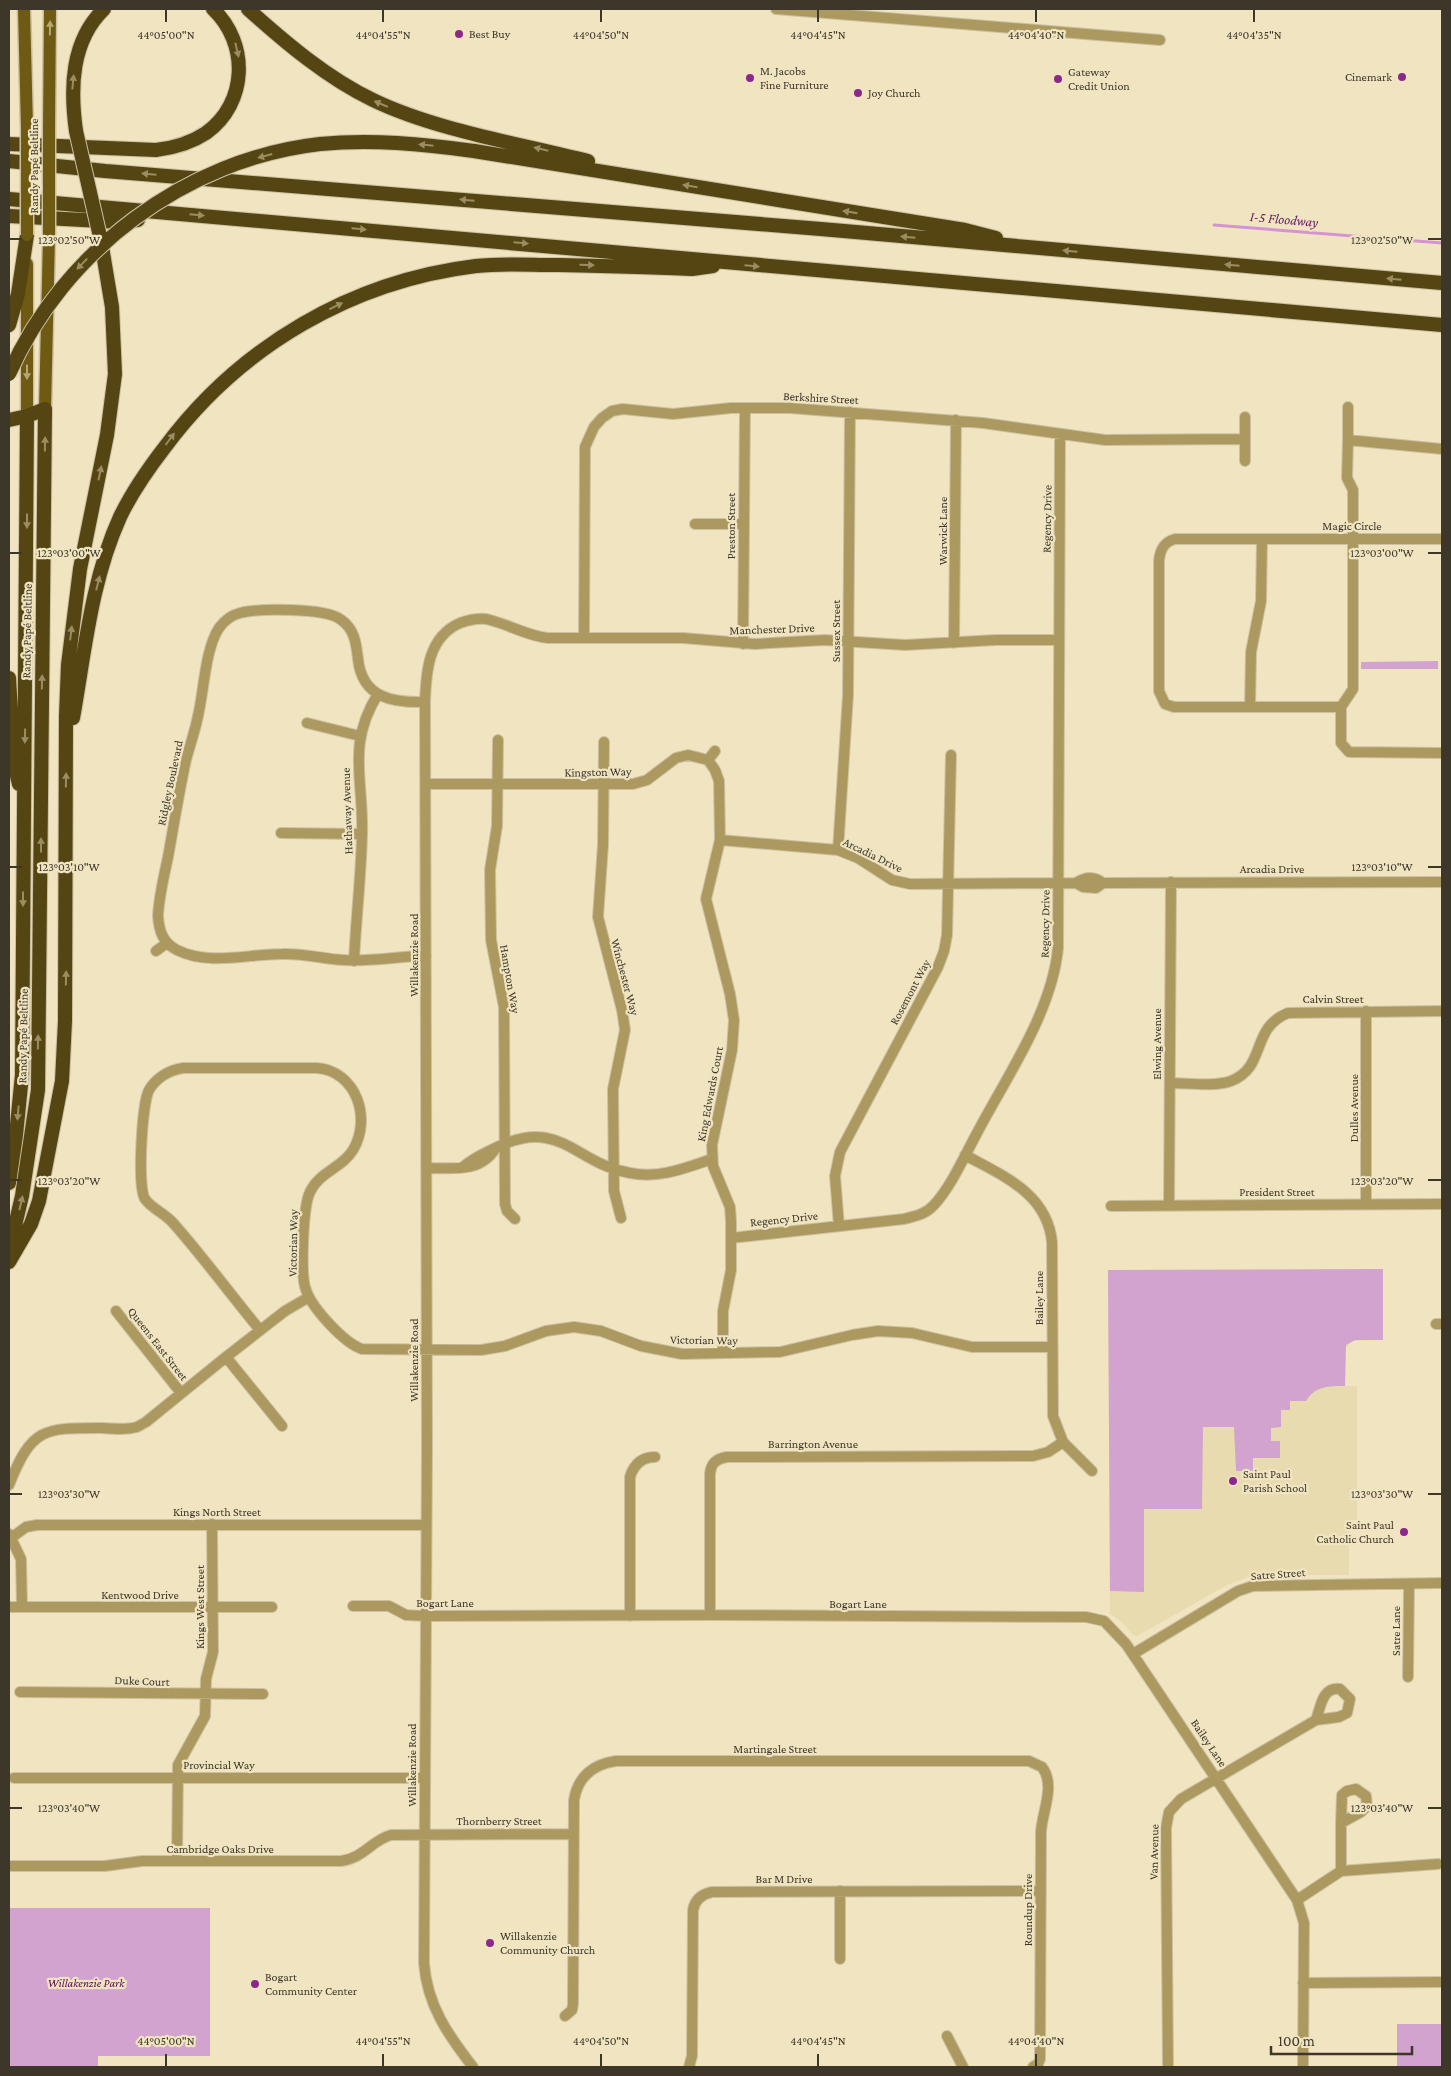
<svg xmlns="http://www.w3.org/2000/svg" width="1451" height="2076" font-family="'Crimson Pro',serif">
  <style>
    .built { fill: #e9dbb0 }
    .green { fill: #d2a3ce }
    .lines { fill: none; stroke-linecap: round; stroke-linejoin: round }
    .stream { stroke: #d593d2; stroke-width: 3 }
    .minor-casing { stroke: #ccc1a3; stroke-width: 12 }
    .major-casing { stroke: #ccc1a3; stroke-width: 15 }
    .highway-casing { stroke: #ccc1a3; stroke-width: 16 }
    .minor { stroke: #ac9960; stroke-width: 10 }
    .major { stroke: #6f5a13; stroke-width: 12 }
    .highway { stroke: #554513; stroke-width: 14 }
    .major-bridge-casing { stroke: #ccc1a3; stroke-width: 15; stroke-linecap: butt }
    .highway-bridge-casing { stroke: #ccc1a3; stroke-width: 16; stroke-linecap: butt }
    .major-bridge { stroke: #6f5a13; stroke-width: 12 }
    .highway-bridge { stroke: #554513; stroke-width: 14 }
    .oneway { fill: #b6a673 }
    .oneway2 { fill: #9b8d61 }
    .ticks { fill: none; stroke: #3c3729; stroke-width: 2 }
    .poi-dot { fill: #8e278c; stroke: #f0e4c1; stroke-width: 2 }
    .labels { text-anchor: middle; stroke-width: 4.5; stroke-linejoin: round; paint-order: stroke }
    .poi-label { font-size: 12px; fill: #3c3729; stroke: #f0e4c1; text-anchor: start }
    .street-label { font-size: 12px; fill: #3c3729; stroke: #f0e4c1 }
    .park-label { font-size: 12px; font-style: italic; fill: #5a0759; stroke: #f0e4c1 }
    .water-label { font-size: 14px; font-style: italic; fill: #651564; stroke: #f0e4c1 }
    .ticks-label { font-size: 12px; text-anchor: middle; fill: #3c3729; stroke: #f0e4c1; stroke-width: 4.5; stroke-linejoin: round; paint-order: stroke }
  </style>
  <rect width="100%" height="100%" fill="#f0e4c1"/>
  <path class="built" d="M1383 1269V1340L1352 1341 1345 1349V1386H1357V1520L1349 1521V1575H1254L1227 1585 1137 1636 1133 1635 1124 1624 1110 1614 1108 1270Z"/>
  <path class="green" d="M1438 661V669H1361V662Z
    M1383 1269V1340H1355L1346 1345 1345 1386C1329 1386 1315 1386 1306 1401H1290V1410H1281V1427L1271 1428V1441H1280V1458H1253V1471H1236L1234 1427H1203L1202 1509H1144V1592L1110 1591 1108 1270Z
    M9 1908H210V2056H98V2067H9Z
    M1397 2024H1442V2067H1397Z"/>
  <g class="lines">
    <path class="stream" d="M1214 225 1442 243"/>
    <defs>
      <path id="minor" d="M776 9 1160 40
        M1245 439V417
        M1348 440V407
        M1442 449 1348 440 1347 478 1353 490V689L1341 707H1174L1165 704 1159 691V561C1160 549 1164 542 1175 539H1442
        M695 524H744
        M584 638 585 447 594 427 602 418 612 411 623 409 673 414 731 408H790L983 423 1105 440 1245 439V461
        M954 643 956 420
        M743 644 745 408
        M425 702C393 703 362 698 358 659 356 643 355 629 340 619 325 608 259 608 240 613 232 615 224 621 219 628 205 649 204 691 198 716 195 731 190 745 186 760 179 792 174 824 168 857 164 876 159 896 158 916 159 931 163 943 177 950 209 966 248 954 282 954 303 953 323 959 343 960 371 962 398 956 426 956
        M1250 707 1251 652 1261 601 1262 539
        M1341 707V743L1349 752 1442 753
        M307 723 360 736
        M498 740 497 826 490 870 491 940 504 1007 505 1204 507 1211 515 1219
        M604 742 603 845 598 917 622 1010 625 1030 613 1089 614 1191 621 1218
        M708 760 715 751
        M426 784H633L647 780 676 758 688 755 708 760 715 770 719 781 720 840 706 899 730 994 734 1020 732 1050 712 1145 713 1166 730 1207 731 1221V1270L723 1311V1353
        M281 833 362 834
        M720 840 838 850 858 858 892 880 910 884 1076 883C1085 877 1094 876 1103 883L1442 882
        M838 850 848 695 850 412
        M1076 883 1083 887 1096 888 1103 883
        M156 951 167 943
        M354 961C356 919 361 877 362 835 364 780 346 745 378 694
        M1366 1011V1204
        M1170 1083C1189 1083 1213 1087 1231 1081 1267 1067 1250 1028 1288 1013L1442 1011
        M965 1155C1003 1176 1047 1193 1052 1242L1053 1416 1063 1442 1092 1471
        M463 1167C473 1158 483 1154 495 1148 561 1116 573 1163 630 1173 659 1179 685 1168 712 1159
        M427 1168C452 1168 480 1173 495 1149
        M1169 1205 1171 882
        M1111 1206 1442 1204
        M839 1226 835 1176 840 1152 938 967 944 951 947 935 951 755
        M731 1238 904 1219C916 1216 926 1214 934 1205 951 1187 965 1155 977 1133 1007 1076 1052 1012 1058 948L1060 435
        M116 1311 181 1393
        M1436 1324H1442
        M260 1330C231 1295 204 1258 174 1224 166 1214 152 1209 145 1199 137 1187 142 1103 149 1090 156 1078 169 1070 183 1068H317C356 1071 372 1118 353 1150 342 1168 319 1172 310 1192 303 1206 300 1275 306 1290 312 1308 344 1343 362 1349L481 1350 505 1346 546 1331 574 1327 601 1331 641 1346 682 1354 780 1352 852 1335 878 1331 912 1333 972 1347H1052
        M282 1426 226 1357 285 1311 309 1297
        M9 1485C32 1427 44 1428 102 1428 114 1429 126 1430 137 1427L146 1422 226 1357
        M9 1534 21 1559 22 1607
        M11 1538 26 1527 37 1525H426
        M353 1606H389L406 1615 425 1616 710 1615 1086 1617 1104 1621 1126 1644 1297 1900 1304 1923 1303 2067
        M9 1607H272
        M710 1615V1474C711 1463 716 1459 727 1457L1033 1456 1048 1452 1063 1442
        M630 1616V1477C634 1464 642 1457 655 1457
        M1133 1654 1238 1591 1253 1586 1442 1583
        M1408 1677 1409 1585
        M1340 1689 1350 1699 1347 1713 1339 1717 1316 1720C1321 1706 1322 1687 1340 1689Z
        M20 1692 263 1694
        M14 1778H424
        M1356 1789 1366 1796 1367 1806 1361 1812 1341 1823 1342 1795 1347 1791Z
        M177 1861 178 1765 205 1716 206 1679 213 1652 212 1524
        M9 1866H105L142 1861H341C364 1858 372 1840 391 1835L574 1834
        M1341 1871 1438 1864
        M840 1891V1959
        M1297 1900 1341 1871V1823
        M1303 1983 1442 1982
        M565 2016 572 2010 573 2004 574 1800C578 1776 594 1764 616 1761H1029L1042 1767C1056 1785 1042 1812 1041 1832L1040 2059 1038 2064 1033 2067
        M947 2036 963 2067
        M473 2067C448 2035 427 2005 424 1963L427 1446 425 702C426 672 428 637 460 623 469 620 480 617 490 620 510 625 527 636 548 638H683L755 644 825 640 905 645 996 640H1058
        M689 2067 692 2056 693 1910C695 1900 702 1894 712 1892L1041 1891
        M1168 2067 1166 1828 1169 1812 1181 1799 1316 1720"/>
      <path id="major" d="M24 9 27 128
        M49 130 50 9
        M27 264V416
        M45 409 49 237"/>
      <path id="highway" d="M248 9C286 43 327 78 373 100 435 130 521 144 588 161
        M76 131C70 88 71 41 104 9
        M9 144 156 150C173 148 191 143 206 133 248 103 249 43 213 9
        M474 151 965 230 996 238
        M9 161 105 171 821 229 1442 283
        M9 199 1442 325
        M9 216 120 222 138 220
        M9 325 18 294 27 235
        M9 420 27 416 45 409 38 1090 22 1196 9 1251
        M9 678 14 764 19 784
        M73 718C85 651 91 581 120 517 132 492 148 469 165 447 240 346 352 281 476 266 503 263 529 265 556 265 601 266 647 267 692 269L713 266
        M9 1183 16 1135 22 1075 27 416
        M9 1262 31 1224 39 1201 62 1081 65 1021 66 716 68 665 80 569 107 435 115 374 112 307 101 241"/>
    </defs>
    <use href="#minor" class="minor-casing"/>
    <use href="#major" class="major-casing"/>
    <use href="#highway" class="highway-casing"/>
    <use href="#minor" class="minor"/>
    <use href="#major" class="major"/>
    <use href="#highway" class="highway"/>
    <defs>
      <path id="major-bridge" d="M27 128V235
        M49 237V130"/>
      <path id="highway-bridge" d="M76 131 101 241
        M9 374C63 251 186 159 320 144 372 139 423 144 474 151"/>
    </defs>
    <use href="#major-bridge" class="major-bridge-casing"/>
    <use href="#highway-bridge" class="highway-bridge-casing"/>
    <use href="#major-bridge" class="major-bridge"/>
    <use href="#highway-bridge" class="highway-bridge"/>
  </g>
  <defs><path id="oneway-solid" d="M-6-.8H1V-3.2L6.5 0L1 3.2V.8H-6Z" transform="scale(1.25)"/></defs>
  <g class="oneway">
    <use href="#oneway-solid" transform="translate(50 28) rotate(-89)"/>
    <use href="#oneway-solid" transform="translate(27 372) rotate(90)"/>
  </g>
  <g class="oneway2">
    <use href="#oneway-solid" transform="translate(237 50) rotate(77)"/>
    <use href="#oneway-solid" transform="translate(73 82) rotate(-85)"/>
    <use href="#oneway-solid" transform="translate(381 104) rotate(-157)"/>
    <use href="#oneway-solid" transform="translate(426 145) rotate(-174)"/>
    <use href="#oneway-solid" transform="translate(541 149) rotate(-167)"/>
    <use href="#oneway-solid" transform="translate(265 156) rotate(165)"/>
    <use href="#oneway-solid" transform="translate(149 174) rotate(-175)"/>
    <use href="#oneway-solid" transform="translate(690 186) rotate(-171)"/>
    <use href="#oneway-solid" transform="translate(467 200) rotate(-175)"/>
    <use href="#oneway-solid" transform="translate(850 212) rotate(-171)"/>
    <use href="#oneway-solid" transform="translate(197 215) rotate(5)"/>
    <use href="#oneway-solid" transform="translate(359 229) rotate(5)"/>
    <use href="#oneway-solid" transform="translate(908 237) rotate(-175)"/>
    <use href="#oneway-solid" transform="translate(521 243) rotate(5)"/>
    <use href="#oneway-solid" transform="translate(1070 251) rotate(-175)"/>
    <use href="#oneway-solid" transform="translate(82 264) rotate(134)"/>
    <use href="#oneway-solid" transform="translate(587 265) rotate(1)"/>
    <use href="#oneway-solid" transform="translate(1232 265) rotate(-175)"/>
    <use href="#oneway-solid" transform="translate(752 266) rotate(5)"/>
    <use href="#oneway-solid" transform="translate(1394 279) rotate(-175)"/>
    <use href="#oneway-solid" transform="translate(336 306) rotate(-26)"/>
    <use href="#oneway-solid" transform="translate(170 439) rotate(-53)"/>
    <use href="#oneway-solid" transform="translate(45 444) rotate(-89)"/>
    <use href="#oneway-solid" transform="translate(100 473) rotate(-78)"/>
    <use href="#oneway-solid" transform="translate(27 521) rotate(90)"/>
    <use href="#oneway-solid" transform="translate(98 583) rotate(-76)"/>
    <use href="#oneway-solid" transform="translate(71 633) rotate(-83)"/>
    <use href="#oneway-solid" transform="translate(42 682) rotate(-89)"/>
    <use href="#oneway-solid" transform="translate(25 736) rotate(91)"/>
    <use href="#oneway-solid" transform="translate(66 780) rotate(-89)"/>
    <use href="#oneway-solid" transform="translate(41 845) rotate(-90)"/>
    <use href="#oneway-solid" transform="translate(23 899) rotate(90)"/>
    <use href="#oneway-solid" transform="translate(66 978) rotate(-89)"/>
    <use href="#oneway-solid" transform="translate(38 1042) rotate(-89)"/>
    <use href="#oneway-solid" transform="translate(18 1113) rotate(95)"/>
    <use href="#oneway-solid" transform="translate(21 1203) rotate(-77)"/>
  </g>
  <path class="ticks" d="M166 10V22M383 10V22M601 10V22M818 10V22M1036 10V22M1254 10V22M10 239H22M1428 239H1441M10 553H22M1428 553H1441M10 867H22M1428 867H1441M10 1180H22M1428 1180H1441M10 1494H22M1428 1494H1441M10 1808H22M1428 1808H1441M166 2054V2066M383 2054V2066M601 2054V2066M818 2054V2066M1036 2054V2066"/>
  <g class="poi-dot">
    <circle cx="459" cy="34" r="5"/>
    <circle cx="1402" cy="77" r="5"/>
    <circle cx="750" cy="78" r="5"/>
    <circle cx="1058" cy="79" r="5"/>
    <circle cx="858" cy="93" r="5"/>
    <circle cx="1233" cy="1481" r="5"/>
    <circle cx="1404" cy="1532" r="5"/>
    <circle cx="490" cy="1943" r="5"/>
    <circle cx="255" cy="1984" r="5"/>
  </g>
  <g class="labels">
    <g class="poi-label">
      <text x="469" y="38">Best Buy</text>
      <text x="760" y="75">M. Jacobs<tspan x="760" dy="14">Fine Furniture</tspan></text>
      <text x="1068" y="76">Gateway<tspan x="1068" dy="14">Credit Union</tspan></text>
      <text x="1392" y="81" text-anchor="end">Cinemark</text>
      <text x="868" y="97">Joy Church</text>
      <text x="1243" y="1478">Saint Paul<tspan x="1243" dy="14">Parish School</tspan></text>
      <text x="1394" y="1529" text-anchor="end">Saint Paul<tspan x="1394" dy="14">Catholic Church</tspan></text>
      <text x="500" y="1940">Willakenzie<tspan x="500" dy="14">Community Church</tspan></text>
      <text x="265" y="1981">Bogart<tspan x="265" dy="14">Community Center</tspan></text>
    </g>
    <g class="street-label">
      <text transform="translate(34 166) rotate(-90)" y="4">Randy Papé Beltline</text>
      <text transform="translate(821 398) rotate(3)" y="4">Berkshire Street</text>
      <text transform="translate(1047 519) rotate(-89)" y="4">Regency Drive</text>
      <text transform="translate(731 526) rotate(-90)" y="4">Preston Street</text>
      <text x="1352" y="530">Magic Circle</text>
      <text transform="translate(943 531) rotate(-90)" y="4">Warwick Lane</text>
      <text transform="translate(772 629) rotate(-2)" y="4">Manchester Drive</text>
      <text transform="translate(27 631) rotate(-89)" y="4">Randy Papé Beltline</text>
      <text transform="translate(836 631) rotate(-90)" y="4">Sussex Street</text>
      <text transform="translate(598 772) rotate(-1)" y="4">Kingston Way</text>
      <text transform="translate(170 783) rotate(-78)" y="4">Ridgley Boulevard</text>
      <text transform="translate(347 811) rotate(-92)" y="4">Hathaway Avenue</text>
      <text transform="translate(873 855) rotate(26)" y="4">Arcadia Drive</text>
      <text x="1272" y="873">Arcadia Drive</text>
      <text transform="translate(1045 924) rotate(-89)" y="4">Regency Drive</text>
      <text transform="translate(414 955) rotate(-90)" y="4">Willakenzie Road</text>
      <text transform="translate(625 977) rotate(75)" y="4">Winchester Way</text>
      <text transform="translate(510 979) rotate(80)" y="4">Hampton Way</text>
      <text transform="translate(910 992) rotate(-62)" y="4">Rosemont Way</text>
      <text x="1333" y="1003">Calvin Street</text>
      <text transform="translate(23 1036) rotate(-89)" y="4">Randy Papé Beltline</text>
      <text transform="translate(1157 1044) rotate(-90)" y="4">Elwing Avenue</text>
      <text transform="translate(710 1094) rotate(-79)" y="4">King Edwards Court</text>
      <text transform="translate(1354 1108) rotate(-90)" y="4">Dulles Avenue</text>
      <text x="1277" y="1196">President Street</text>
      <text transform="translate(784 1219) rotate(-6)" y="4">Regency Drive</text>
      <text transform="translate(293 1243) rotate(-89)" y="4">Victorian Way</text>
      <text transform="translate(1039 1298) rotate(-90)" y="4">Bailey Lane</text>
      <text transform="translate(704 1340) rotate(1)" y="4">Victorian Way</text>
      <text transform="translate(158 1344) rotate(52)" y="4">Queens East Street</text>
      <text transform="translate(414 1360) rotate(-90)" y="4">Willakenzie Road</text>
      <text x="813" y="1448">Barrington Avenue</text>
      <text x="217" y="1516">Kings North Street</text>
      <text transform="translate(1278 1574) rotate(-4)" y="4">Satre Street</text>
      <text x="140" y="1599">Kentwood Drive</text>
      <text x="445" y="1607">Bogart Lane</text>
      <text x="858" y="1608">Bogart Lane</text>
      <text transform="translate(200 1607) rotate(-90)" y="4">Kings West Street</text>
      <text transform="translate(1396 1631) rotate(-90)" y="4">Satre Lane</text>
      <text transform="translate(142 1681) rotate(2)" y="4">Duke Court</text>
      <text transform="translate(1209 1743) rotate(56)" y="4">Bailey Lane</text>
      <text x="775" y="1753">Martingale Street</text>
      <text x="219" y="1769">Provincial Way</text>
      <text transform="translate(412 1765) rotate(-90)" y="4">Willakenzie Road</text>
      <text x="499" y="1825">Thornberry Street</text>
      <text x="220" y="1853">Cambridge Oaks Drive</text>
      <text transform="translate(1154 1852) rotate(-89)" y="4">Van Avenue</text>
      <text x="784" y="1883">Bar M Drive</text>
      <text transform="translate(1028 1910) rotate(-90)" y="4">Roundup Drive</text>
    </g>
    <g class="park-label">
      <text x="86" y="1987">Willakenzie Park</text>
    </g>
    <g class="water-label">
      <text transform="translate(1284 219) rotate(5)" y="5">I-5 Floodway</text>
    </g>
  </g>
  <g class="ticks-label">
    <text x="166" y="39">44°05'00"N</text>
    <text x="383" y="39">44°04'55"N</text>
    <text x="601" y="39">44°04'50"N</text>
    <text x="818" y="39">44°04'45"N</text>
    <text x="1036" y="39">44°04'40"N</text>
    <text x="1254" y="39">44°04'35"N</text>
    <text x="1382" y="244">123°02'50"W</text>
    <text x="69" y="244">123°02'50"W</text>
    <text x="1382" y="557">123°03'00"W</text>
    <text x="69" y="557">123°03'00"W</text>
    <text x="1382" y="871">123°03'10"W</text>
    <text x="69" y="871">123°03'10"W</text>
    <text x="1382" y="1185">123°03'20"W</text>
    <text x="69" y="1185">123°03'20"W</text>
    <text x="1382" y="1498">123°03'30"W</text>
    <text x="69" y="1498">123°03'30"W</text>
    <text x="1382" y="1812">123°03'40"W</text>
    <text x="69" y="1812">123°03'40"W</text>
    <text x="166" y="2045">44°05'00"N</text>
    <text x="383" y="2045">44°04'55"N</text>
    <text x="601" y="2045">44°04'50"N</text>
    <text x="818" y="2045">44°04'45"N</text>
    <text x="1036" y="2045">44°04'40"N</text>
  </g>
  <rect width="1451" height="2076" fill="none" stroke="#3c3729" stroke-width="20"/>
  <path d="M1271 2046v8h141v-8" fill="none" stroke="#3c3729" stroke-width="2.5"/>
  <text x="1278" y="2046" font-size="15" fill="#3c3729" stroke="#f0e4c1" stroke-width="4" paint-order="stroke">100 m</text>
</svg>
